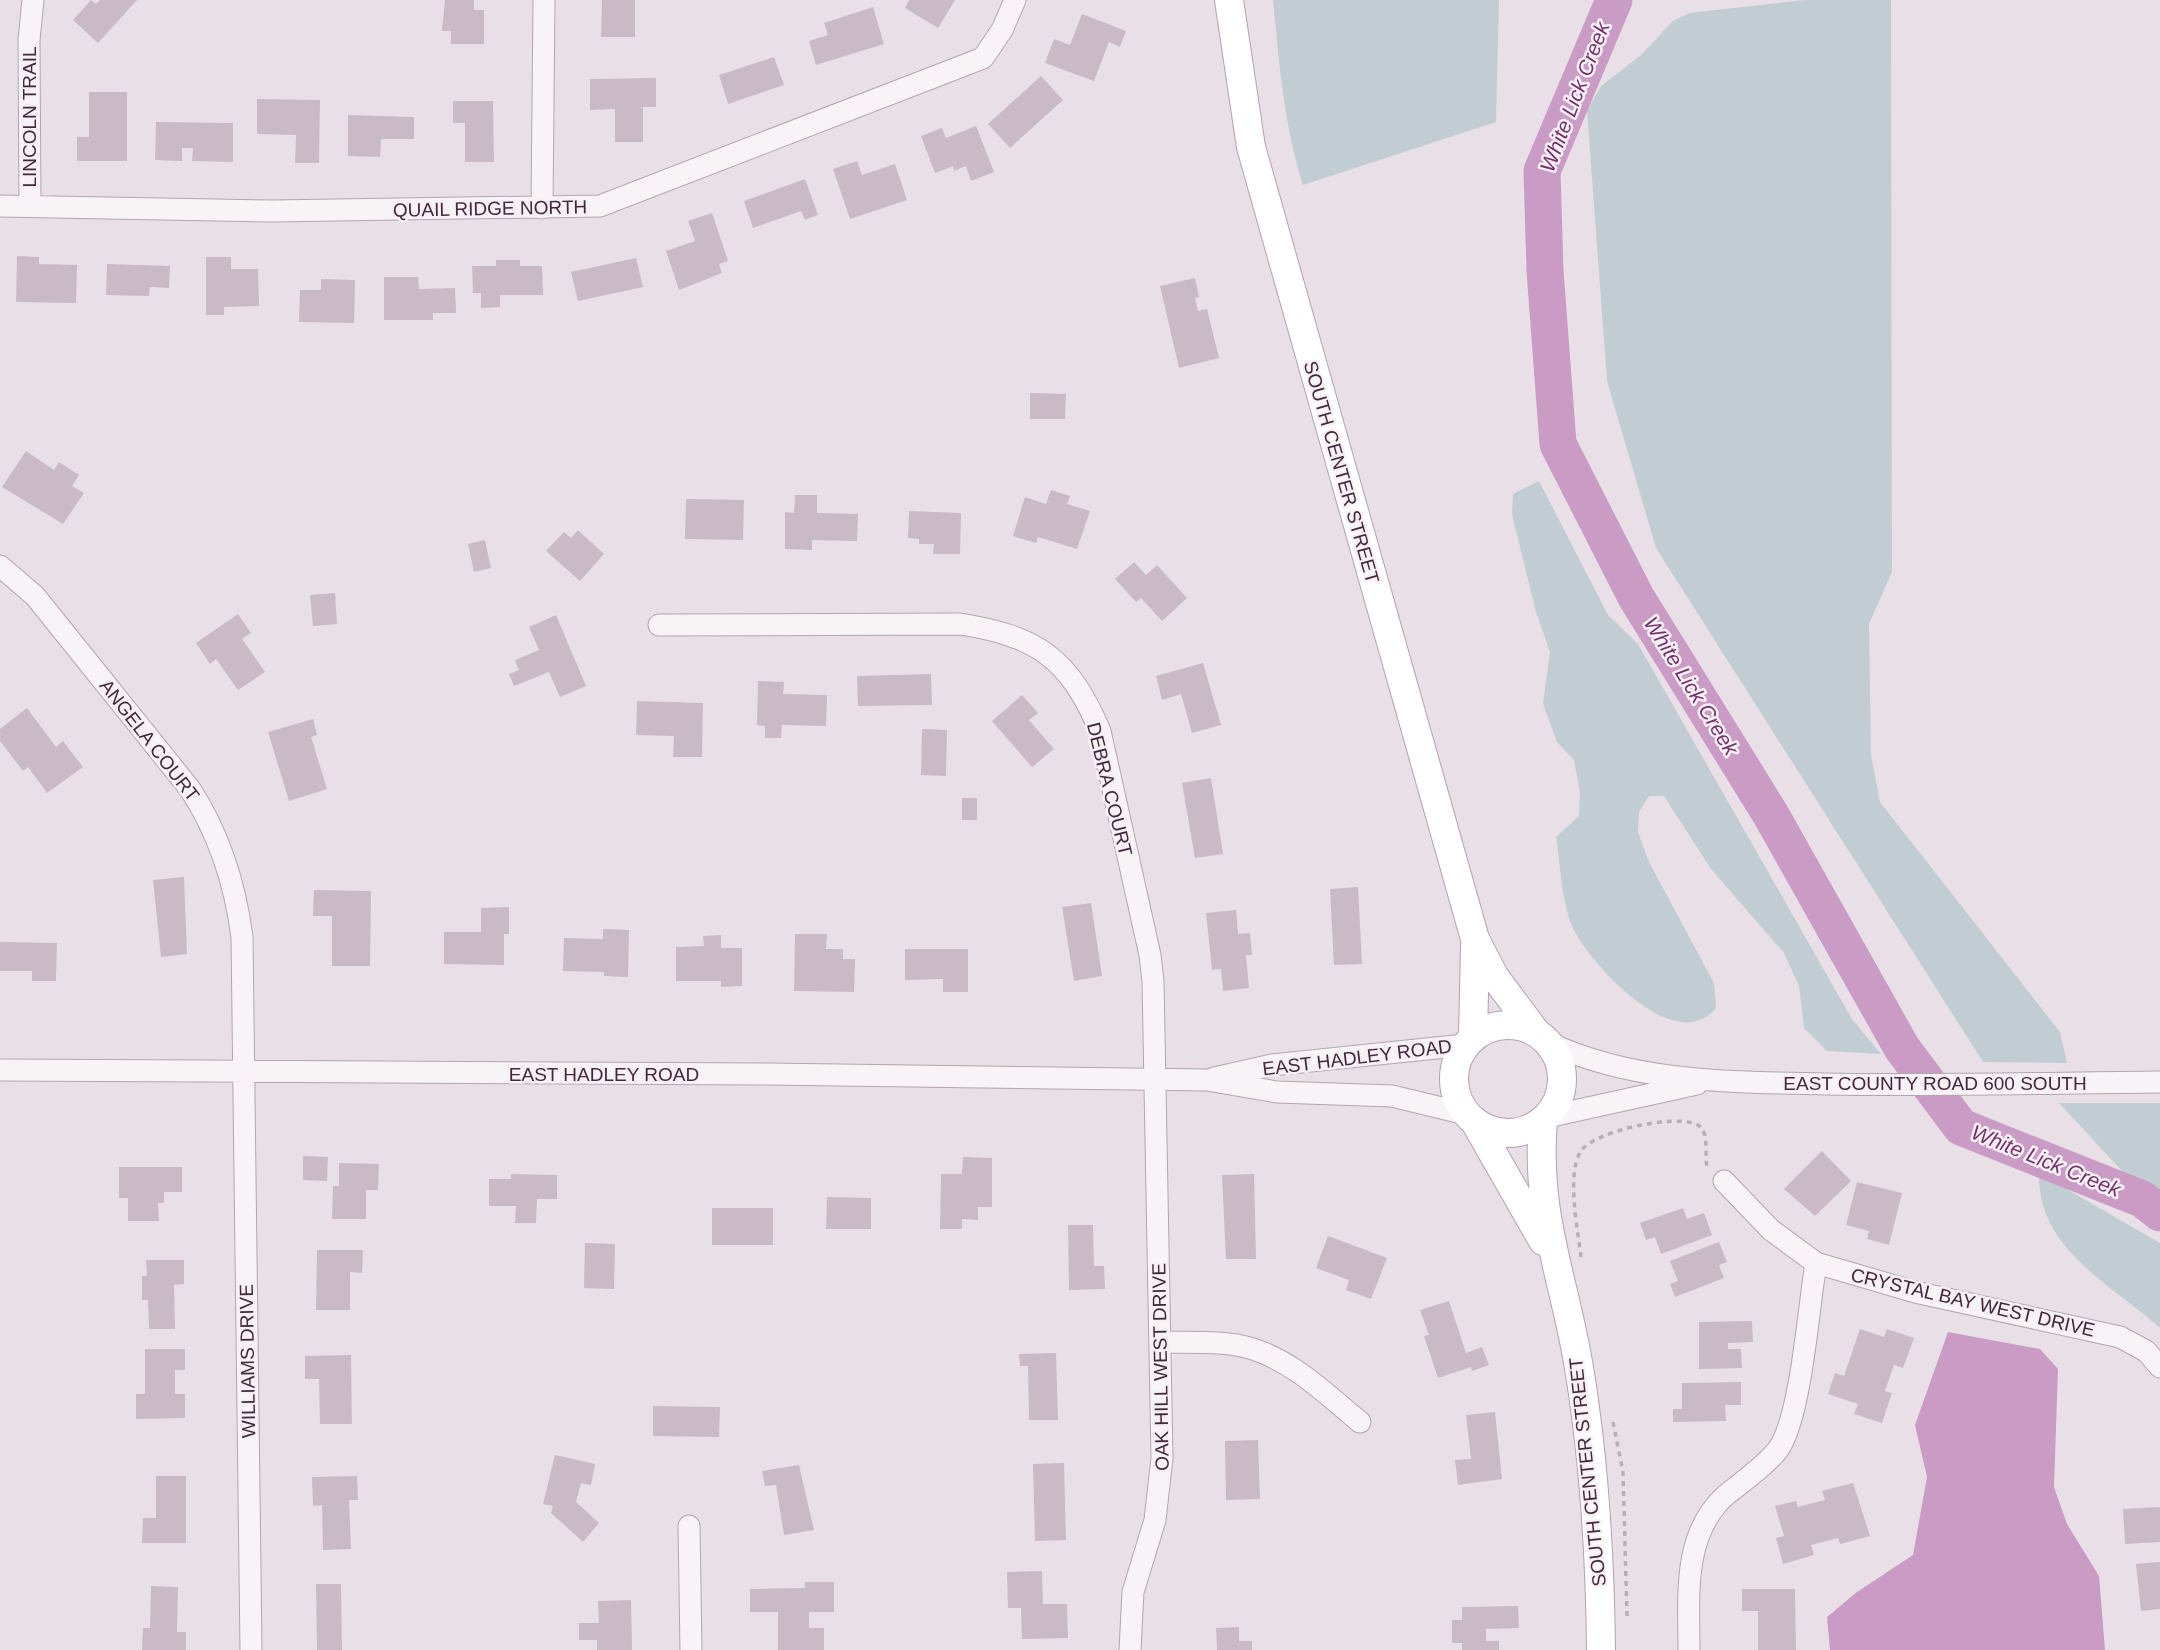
<svg xmlns="http://www.w3.org/2000/svg" width="2160" height="1650" font-family="Arial,sans-serif">
  <style>
    .green { fill: #c1cdd3 }
    .water { fill: #ca9bc4 }
    .lines { fill: none; stroke-linecap: round; stroke-linejoin: round }
    .river { stroke: #ca9bc4; stroke-width: 37 }
    .building { fill: #c9bac6 }
    .minor-casing { stroke: #b3a5b0; stroke-width: 23 }
    .major-casing { stroke: #b59fb0; stroke-width: 30 }
    .path { stroke: #b9aeb6; stroke-width: 3.5; stroke-dasharray: 5 5; stroke-linecap: butt }
    .minor { stroke: #f7f3f6; stroke-width: 21 }
    .major { stroke: #fff; stroke-width: 28 }
    .labels { text-anchor: middle; stroke-width: 5; stroke-linejoin: round; paint-order: stroke }
    .street-label { font-size: 19px; fill: #41283b; stroke: #f7f0f5 }
    .water-label { font-size: 21px; font-style: italic; fill: #75326a; stroke: #f7f0f5 }
  </style>
  <rect width="100%" height="100%" fill="#e9e0e7"/>
  <path class="green" d="M1273 0H1499L1496 122 1303 185C1284 126 1279 62 1273 0Z
    M1804 0H1891L1892 572 1869 624 1871 755 1880 802 2060 1032 2067 1063 1983 1062 1656 548 1607 381 1587 111 1601 86 1641 55 1673 21 1689 13Z
    M1539 481 1608 615 1638 644 1852 1019 1881 1054 1827 1051 1804 1028 1799 986 1784 953 1711 869 1664 796H1649L1639 812 1638 832 1649 862 1714 983 1716 1008C1677 1057 1594 968 1575 932 1561 906 1561 866 1556 837L1579 816 1580 792 1574 760 1557 742 1543 704 1550 652 1536 612 1512 515 1513 494Z
    M2059 1103H2160V1212Z
    M2039 1173 2160 1243V1328C2111 1284 2037 1249 2039 1173Z"/>
  <path class="water" d="M1948 1332 2040 1349 2058 1369 2054 1487 2067 1524 2099 1576 2105 1650H1830L1827 1617 1857 1592 1913 1555 1927 1477 1915 1425Z"/>
  <g class="lines">
    <path class="river" d="M1614 0 1542 171 1545 271 1558 444 1636 597 1771 815 1902 1048 1961 1127 2142 1199 2160 1213"/>
  </g>
  <path class="building" d="M91 0 96 4 100 0H137L98 43 73 20Z
    M445 0H474V10H484V44H451V31H442Z
    M602 0H635V37H601Z
    M909 0H955L938 28 905 8Z
    M873 7 884 44 816 65 809 41 828 35 824 23Z
    M1082 14 1126 31 1120 47 1109 42 1094 81 1045 63 1054 39 1070 45Z
    M774 57 784 85 728 104 719 75Z
    M1041 76 1063 100 1010 148 988 124Z
    M656 78V107H643V142H615V109L590 110V79Z
    M89 92H127V161H77V137H89Z
    M257 99 320 100 319 163H295L296 135 257 134Z
    M453 101H493L494 162H465V123H453Z
    M348 115 414 117V139H381L380 157 348 156Z
    M156 122 233 123V162L192 161 193 148H182V161L155 160Z
    M976 126 994 172 971 181 966 166 954 171 953 166 935 173 921 136 942 128 946 138Z
    M857 161 862 175 895 164 907 200 850 219 833 169Z
    M805 179 818 215 805 220 801 211 753 228 744 201Z
    M712 213 728 261 719 264 722 273 679 290 666 251 695 241 688 221Z
    M17 256 39 257V264L77 265 76 303 16 302Z
    M206 257H231V269H258L259 306 224 307V315H206Z
    M636 258 643 287 578 301 571 272Z
    M496 260H520V266H542L543 295H500V307L481 308V293H473L472 266H496Z
    M107 264 170 266 169 288 150 287 149 296 106 295Z
    M384 277H418L419 289 455 288 456 313H433V320H384Z
    M1195 278 1199 297 1195 298 1198 311 1207 309 1219 358 1179 368 1160 286Z
    M321 279 355 280 354 323 299 322 300 290H321Z
    M1030 393 1066 394 1065 419H1030Z
    M26 451 54 470 59 462 79 475 72 486 84 493 63 524 2 487Z
    M1051 490 1070 496 1067 504 1090 511 1077 549 1038 537 1036 543 1013 536 1025 497 1046 504Z
    M795 495H817V513L858 514 857 541 812 540V550L785 549V512L794 513Z
    M686 499 744 500 743 540 685 539Z
    M909 511 961 513 960 554H933L934 544H919V539L908 538Z
    M578 530 604 554 580 581 546 551 564 532 571 538Z
    M485 540 491 568 474 572 468 544Z
    M1134 562 1146 575 1157 565 1187 598 1162 621 1141 598 1136 602 1115 579Z
    M335 593 337 624 313 626 310 595Z
    M238 614 251 633 242 639 265 672 238 690 216 659 210 664 196 643Z
    M556 615 586 686 560 697 549 672 514 686 509 674 519 670 515 660 539 650 529 627Z
    M1203 663 1221 725 1192 733 1181 694 1162 700 1156 676Z
    M931 674 932 705 858 706 857 676Z
    M758 681 784 682 783 694 827 695 826 726 782 725 781 738H765V726L757 725Z
    M1022 695 1038 713 1029 720 1054 749 1032 767 992 721Z
    M637 701 703 703 702 757H673L674 736 636 735Z
    M27 708 56 747 63 741 83 767 47 793 28 767 23 771 0 741V729Z
    M313 719 317 735 311 737 327 789 289 801 268 732Z
    M922 729 947 730 946 776 921 775Z
    M1211 778 1223 854 1195 858 1182 783Z
    M962 798H977V820H962Z
    M184 877 187 954 161 957 153 880Z
    M1358 887 1362 964 1334 965 1330 889Z
    M314 890 371 891 370 966H332V916H313Z
    M1091 903 1102 976 1074 981 1062 907Z
    M509 907V934H504V965L444 964V932H481V908Z
    M1236 910 1238 934 1250 933 1252 955H1246L1249 988 1223 991 1221 969 1212 970 1206 913Z
    M603 929 629 930 628 977 604 976V972L563 971 564 938 603 939Z
    M795 934H827L826 949H843V959H855L854 992 794 991Z
    M721 935V948H742V986L721 987V981H676V947L704 946 703 936Z
    M0 942 57 943 56 981H32V971H0Z
    M905 949H968V992H943V979L905 980Z
    M1822 1151 1851 1181 1815 1216 1784 1189Z
    M303 1156 328 1157 327 1181 303 1180Z
    M963 1157 992 1158V1207H978V1220L962 1219V1229H940L941 1174H962Z
    M339 1163 379 1164 378 1190H366V1219H332L333 1186H339Z
    M119 1167H182V1192H164V1203H158L159 1221H128V1198H119Z
    M511 1174 557 1175V1199H537L536 1223H515L516 1206H489V1179H511Z
    M1254 1174 1256 1259H1226L1222 1175Z
    M1857 1182 1902 1193 1889 1245 1867 1239 1869 1231 1846 1225Z
    M827 1197 871 1198V1229H826Z
    M712 1208H773V1245H712Z
    M1683 1208 1687 1219 1704 1213 1712 1235 1661 1254 1655 1237 1646 1240 1640 1223Z
    M1068 1225H1093L1094 1266H1104L1105 1289 1069 1290Z
    M1328 1236 1387 1258 1371 1299 1346 1290 1349 1280 1316 1268Z
    M1719 1242 1727 1262 1719 1265 1724 1278 1675 1297 1670 1284 1678 1281 1670 1261Z
    M585 1243 615 1244 614 1289 584 1288Z
    M317 1250H363L362 1273 350 1272V1310H316Z
    M146 1260H184V1284L174 1285 175 1329H149L148 1300H142V1276H147Z
    M1449 1301 1466 1353 1482 1347 1489 1365 1472 1371 1471 1367 1438 1378 1424 1336 1429 1335 1420 1310Z
    M1752 1321 1753 1342 1728 1343V1349H1741L1742 1368 1699 1369V1322Z
    M1860 1329 1884 1337 1887 1329 1914 1338 1903 1368 1894 1365 1885 1391 1892 1393 1882 1423 1854 1414 1858 1404 1828 1394 1835 1373 1844 1376Z
    M145 1349H185V1370H175V1394H185V1418L136 1419V1394H145Z
    M1056 1353 1058 1420H1029L1028 1366H1020L1019 1354Z
    M351 1355 352 1424H320L319 1379H305V1356Z
    M1741 1382V1405H1725L1726 1421 1673 1422V1409H1682V1383Z
    M653 1406 720 1407 719 1437 653 1436Z
    M1495 1412 1502 1479 1458 1485 1455 1460 1471 1459 1466 1415Z
    M1258 1440 1260 1499 1226 1500 1225 1441Z
    M555 1455 595 1464 591 1485 581 1483 576 1502 599 1523 583 1542 551 1513 553 1506 543 1504Z
    M1064 1463 1066 1540 1035 1541 1033 1464Z
    M799 1465 814 1530 784 1535 776 1485 765 1486 762 1471Z
    M156 1476H186V1543H142L143 1518H156Z
    M357 1476 358 1500H349L351 1549 323 1550 322 1505 313 1506 312 1477Z
    M1853 1483 1870 1536 1840 1544 1838 1538 1811 1545 1814 1555 1783 1564 1776 1538 1784 1536 1775 1506 1796 1501 1798 1507 1825 1500 1822 1491Z
    M2160 1507V1542L2125 1544 2123 1509Z
    M2160 1562V1609L2141 1611 2136 1564Z
    M1042 1571 1043 1604H1067L1068 1638 1022 1639 1021 1608H1008L1007 1572Z
    M805 1582H834V1612H809V1628H824V1650H778V1612H750V1589L805 1588Z
    M316 1584H341L342 1650H317Z
    M151 1586 178 1587 177 1632H186V1650H142L143 1628H150Z
    M1742 1589H1795L1796 1650H1758V1611H1742Z
    M631 1600 632 1650H597V1640H579V1623H599L598 1601Z
    M1518 1606 1519 1628 1486 1629V1641H1499V1650H1462V1643H1452V1620H1462V1607Z
    M1239 1627V1641H1252V1650H1217L1216 1628Z"/>
  <g class="lines">
    <defs>
      <path id="minor" d="M0 206 272 211 600 206 983 58 1002 30 1015 0
        M30 206 29 40 33 0
        M542 208 544 0
        M0 566 35 596 190 789C220 835 235 883 242 937L251 1650
        M659 625 960 624C1037 636 1069 658 1100 731L1150 955 1153 981 1162 1458 1155 1520 1133 1592 1130 1650
        M1549 1043C1635 1083 1732 1082 1825 1084 1937 1086 2048 1083 2160 1082
        M0 1070 768 1074 1207 1080 1277 1092 1392 1096 1466 1114
        M1214 1078 1272 1065 1465 1045
        M1547 1117 1697 1084
        M1724 1181 1771 1230 1816 1263 1915 1292 2120 1337 2146 1351 2160 1367
        M1160 1342C1190 1343 1224 1340 1253 1349 1294 1362 1327 1395 1360 1422
        M689 1526 691 1650
        M1689 1650C1689 1597 1682 1534 1726 1495 1741 1483 1772 1461 1781 1445 1802 1406 1808 1311 1816 1263"/>
      <path id="major" d="M1229 0 1251 147 1475 939 1494 976 1535 1031
        M1454 1079a54 54 0 1 1 108 0a54 54 0 1 1-108 0Z
        M1473 1037 1475 946
        M1543 1120C1535 1213 1563 1275 1578 1362 1594 1456 1600 1555 1601 1650
        M1475 1122 1543 1241"/>
    </defs>
    <use href="#minor" class="minor-casing"/>
    <use href="#major" class="major-casing"/>
    <path class="path" d="M1581 1257C1578 1230 1566 1174 1581 1151 1594 1131 1677 1113 1698 1125 1711 1133 1703 1158 1708 1170
      M1613 1422 1623 1472 1627 1616"/>
    <use href="#minor" class="minor"/>
    <use href="#major" class="major"/>
  </g>
  <g class="labels">
    <g class="street-label">
      <text transform="translate(29 117) rotate(-90)" y="7">LINCOLN TRAIL</text>
      <text transform="translate(490 208) rotate(-1)" y="7">QUAIL RIDGE NORTH</text>
      <text transform="translate(1342 472) rotate(74)" y="7">SOUTH CENTER STREET</text>
      <text transform="translate(150 740) rotate(52)" y="7">ANGELA COURT</text>
      <text transform="translate(1110 789) rotate(76)" y="7">DEBRA COURT</text>
      <text transform="translate(1357 1057) rotate(-7)" y="7">EAST HADLEY ROAD</text>
      <text x="604" y="1081">EAST HADLEY ROAD</text>
      <text x="1935" y="1090">EAST COUNTY ROAD 600 SOUTH</text>
      <text transform="translate(1973 1302) rotate(13)" y="7">CRYSTAL BAY WEST DRIVE</text>
      <text transform="translate(247 1361) rotate(-91)" y="7">WILLIAMS DRIVE</text>
      <text transform="translate(1160 1367) rotate(-91)" y="7">OAK HILL WEST DRIVE</text>
      <text transform="translate(1587 1472) rotate(-96)" y="7">SOUTH CENTER STREET</text>
    </g>
    <g class="water-label">
      <text transform="translate(1575 97) rotate(-69)" y="7">White Lick Creek</text>
      <text transform="translate(1691 686) rotate(58)" y="7">White Lick Creek</text>
      <text transform="translate(2046 1161) rotate(22)" y="7">White Lick Creek</text>
    </g>
  </g>
</svg>
